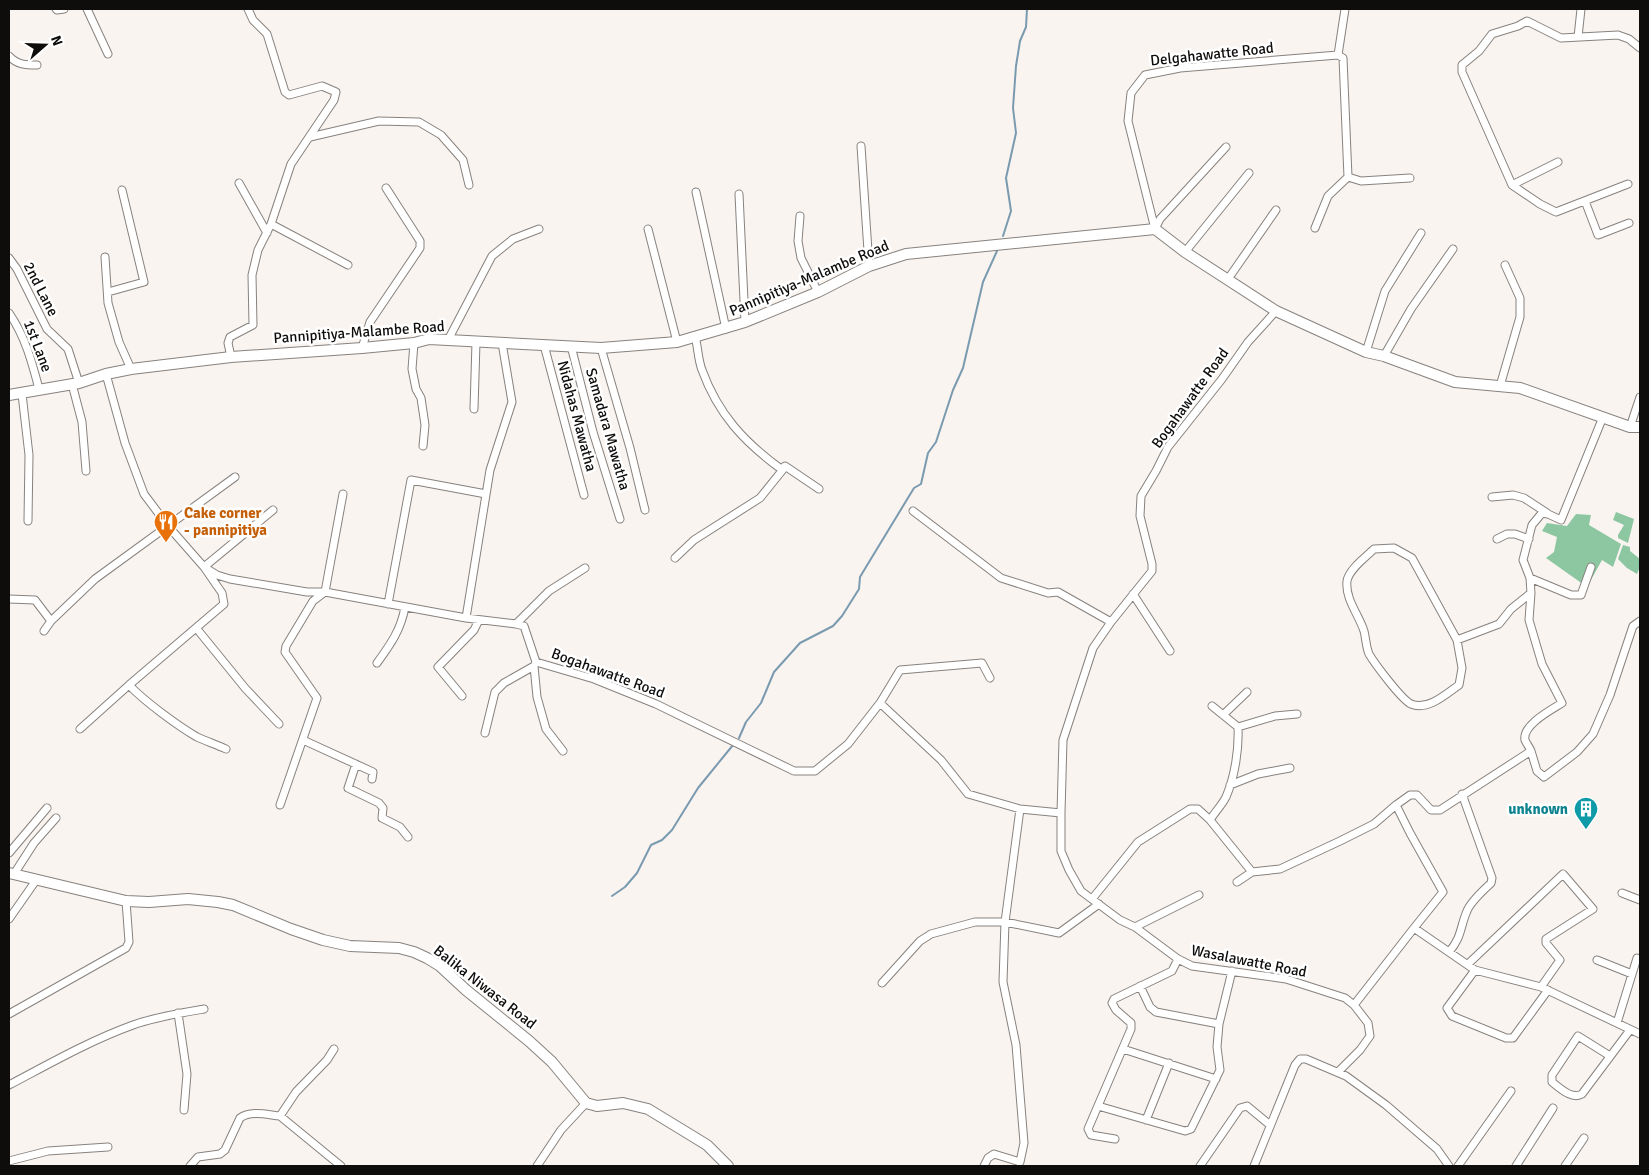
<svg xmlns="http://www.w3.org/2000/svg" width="1649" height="1175" font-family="Signika,sans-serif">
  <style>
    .forest { fill: #8cc7a1 }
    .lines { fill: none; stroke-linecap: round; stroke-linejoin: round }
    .stream { stroke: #7a9ab0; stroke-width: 2 }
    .street-casing { stroke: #87827e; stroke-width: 9 }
    .secondary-casing { stroke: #87827e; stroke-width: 12 }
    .street { stroke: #fff; stroke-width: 7 }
    .secondary { stroke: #fff; stroke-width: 10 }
    .labels { text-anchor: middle; stroke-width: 5; stroke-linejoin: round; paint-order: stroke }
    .street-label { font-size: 15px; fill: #0f0d0c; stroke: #fff }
    .food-label { font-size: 15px; font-weight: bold; fill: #c56008; stroke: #fff; text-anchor: start }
    .culture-label { font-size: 15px; font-weight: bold; fill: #0d838f; stroke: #fff; text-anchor: end }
  </style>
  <rect width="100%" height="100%" fill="#faf4f0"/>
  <path class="forest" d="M1616 512 1634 519 1628 543 1618 538V535L1624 525 1613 520Z
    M1576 514 1591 515 1589 525 1621 544 1613 567 1602 560 1587 587 1546 558 1554 552 1557 537 1542 531 1547 523 1567 526Z
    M1623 545 1630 547V551L1640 559V567L1637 574 1627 568 1618 559Z"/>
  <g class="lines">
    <path class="stream" d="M1003 236 1011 211 1006 178 1016 133 1013 108 1016 66 1020 41 1026 27 1027 9
      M739 738 746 722 761 703 774 672 800 643 833 626 842 616 859 589 860 577 866 567 914 488 921 484 928 453 936 442 953 390 963 368 983 282 997 251
      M612 896 625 887 637 873 651 845 662 840 672 830 698 788 733 745"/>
    <defs>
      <path id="street" d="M56 9 57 10 64 9
        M87 9 108 54
        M1578 37 1581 9
        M9 56C17 65 26 65 37 65
        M310 137 379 121 419 122 441 135 463 160 469 185
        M861 146 869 266
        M1348 177 1361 181 1410 178
        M239 183 267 233
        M1628 184 1556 212 1540 204 1512 185 1462 72V65L1479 51 1492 34 1518 26 1527 21 1561 38 1618 35 1629 39 1640 48
        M1512 185 1558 162
        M696 192 726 329
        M739 194 745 322
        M1585 201 1598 235 1629 223
        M800 216 798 241 801 258 818 292
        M271 224 348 265
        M1315 228 1328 196 1348 177 1343 58 1338 55
        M648 229 677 342
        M1155 229 1128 121 1131 93 1145 75 1180 68 1338 55 1345 9
        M1155 229 1160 219 1226 147
        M1185 252 1249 173
        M105 257 108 303 119 342 131 369
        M9 258 17 269 47 329 68 349 79 383
        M1228 279 1276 210
        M108 292 144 282 122 190
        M9 313C25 336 32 362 39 389
        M695 336C698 347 698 360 702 370 718 414 744 442 781 469L785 466 819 489
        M448 340 492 256 513 239 539 229
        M414 343 412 369 416 389 421 398 425 425 423 446
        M544 345 584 495
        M571 346 593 432 620 519
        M362 348 370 322 420 248V241L386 188
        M601 348 630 448 645 510
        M1366 352 1385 291 1421 233
        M1384 356 1411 309 1453 249
        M231 357 228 343 230 337 253 325 252 275 258 250 271 224 291 164 334 100 336 92 322 86 289 95 285 92 267 34 253 20 248 9
        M106 374 125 443 144 494 168 526 204 567 217 575 230 579 307 592H325L466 618 516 624 524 626 536 662 594 679 656 704 794 771H815L848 744 880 703 941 760 968 794 1020 809 1061 813V851L1069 870 1081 891 1120 920 1135 927 1178 959 1192 966 1286 979 1345 998 1354 1005 1414 928 1475 970 1541 987 1640 1034
        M72 384 82 422 86 471
        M1500 386 1520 317V298L1505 265
        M22 394 29 455 28 521
        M474 409 476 342
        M1630 427 1640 397
        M1492 497 1513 495 1524 498 1547 513
        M913 511 1001 578 1048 593 1058 592 1111 622
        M1497 539 1507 534H1515L1529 539
        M675 558 694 540 760 498 785 467
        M1530 578 1571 595H1581L1591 567
        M1531 593 1529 620 1542 664 1562 703C1551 710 1522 725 1525 740 1526 743 1530 748 1531 751
        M1133 594 1170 651
        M9 599 35 600 51 621
        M388 604 411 480 486 494
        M466 618 490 470 512 402 502 343
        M516 624 549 591 585 568
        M197 629 245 688 279 724
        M44 631 51 621 95 579 235 477
        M1457 640 1462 668 1459 685C1446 694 1428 711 1411 704 1401 699 1375 664 1369 654 1366 647 1366 639 1364 631 1359 615 1345 599 1347 581 1349 569 1366 557 1374 549L1394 548 1412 558 1457 640 1499 624 1511 609 1531 593 1530 578 1523 560 1532 525 1542 513 1548 514 1561 520 1603 417
        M536 662 534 666 537 697 546 729 563 751
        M377 663C390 645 401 630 405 607
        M129 685C144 701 178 726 197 737 206 741 217 745 226 749
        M462 696 438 667 474 630 479 620
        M880 703 900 670 982 663 990 678
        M1223 715 1247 692
        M1238 727 1275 716 1297 714
        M80 729 129 685 224 604 222 593 204 567 273 510
        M485 733 495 692 504 683 534 666
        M303 740 373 772 372 779
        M356 764 348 788 379 803 383 808 382 818 400 827 408 837
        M1230 785 1258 774 1290 768
        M280 805 317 698 285 652 286 646 313 601 325 592 343 494
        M1396 805 1410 795H1417L1431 810H1440L1531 751 1537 771 1544 777 1577 752 1593 734 1610 695 1633 626 1640 621
        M1061 813 1063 740 1093 648 1111 622 1152 571V564L1140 516 1141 496 1156 471 1168 447 1222 379 1248 342 1276 311
        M1210 820C1215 812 1222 805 1226 797 1235 776 1239 749 1238 727L1212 706
        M9 853 47 808
        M14 874 34 843 56 818
        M1237 882 1252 872 1280 869 1340 841 1374 824 1396 805 1410 833 1443 892 1414 928
        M1622 893 1640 900
        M1092 899 1138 842 1190 809H1198L1210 820 1252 872
        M9 919 37 879
        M1135 927 1199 895
        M1449 952C1462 937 1460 927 1467 911 1471 901 1483 891 1491 883L1492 878 1462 794
        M1597 960 1632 974
        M1468 964 1563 874 1593 909 1546 939V943L1560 960 1541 987
        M1475 970 1447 1008 1452 1016 1506 1038H1513L1548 990
        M882 983 920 941 931 934 975 922H1005L1059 933 1099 904
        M1140 986 1150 1007 1156 1012 1219 1024
        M178 1013 187 1074 184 1110
        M9 1014 126 948 129 942 126 901
        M1617 1023 1637 958
        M1123 1049 1216 1079
        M1610 1056 1578 1036 1552 1075V1082C1560 1088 1572 1100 1582 1094L1630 1030
        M1338 1072 1360 1050 1370 1036 1368 1023 1354 1005
        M9 1085C49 1064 89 1041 133 1025 155 1017 180 1013 204 1009
        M1098 1106 1185 1131 1191 1129 1220 1070 1217 1047 1219 1024 1232 971
        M280 1116 341 1166
        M1146 1120 1169 1063
        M1115 1139 1091 1135 1088 1129 1131 1029V1023L1116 1010 1112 1003 1114 999 1172 971 1178 959
        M9 1161 48 1151 108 1147
        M190 1166 198 1157 220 1154 225 1150 240 1118C251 1110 268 1115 280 1116L296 1092 327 1060 334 1049
        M537 1166 561 1130 586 1103
        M984 1166 988 1158 994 1154 1020 1162 1024 1143 1016 1045 1003 982 1005 922 1020 809
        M1200 1166 1240 1108 1247 1106 1270 1125
        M1254 1166 1295 1065 1300 1059H1306L1346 1076 1386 1105 1437 1149 1449 1166
        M1458 1166 1511 1091
        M1516 1166 1553 1108
        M1565 1166 1584 1138"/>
      <path id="secondary" d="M9 395 79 383 106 374 131 369 231 357 362 348 414 343 429 339 601 348 677 342 745 322 818 292 869 266 906 254 1155 229 1185 252 1276 311 1366 352 1384 356 1455 382 1520 388 1630 427H1640
        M9 873 126 901 149 902 188 899 218 902 233 905 291 929 323 940 350 946 399 948 414 952 427 958 440 966 466 990 529 1041 552 1062 586 1103 597 1106 623 1103 648 1109 707 1145 728 1166"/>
    </defs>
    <use href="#street" class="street-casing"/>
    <use href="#secondary" class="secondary-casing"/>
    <use href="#street" class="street"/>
    <use href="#secondary" class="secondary"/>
  </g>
  <defs>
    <symbol id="restaurant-pin" viewBox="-11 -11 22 30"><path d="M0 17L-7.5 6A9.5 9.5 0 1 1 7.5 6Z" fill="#e8710a" stroke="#fff"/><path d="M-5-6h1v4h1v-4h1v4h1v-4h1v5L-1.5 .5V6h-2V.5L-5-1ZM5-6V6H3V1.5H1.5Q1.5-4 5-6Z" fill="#fff"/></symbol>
    <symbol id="building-pin" viewBox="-11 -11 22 30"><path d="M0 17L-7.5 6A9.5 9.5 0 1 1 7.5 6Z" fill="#0f9aa8" stroke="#fff"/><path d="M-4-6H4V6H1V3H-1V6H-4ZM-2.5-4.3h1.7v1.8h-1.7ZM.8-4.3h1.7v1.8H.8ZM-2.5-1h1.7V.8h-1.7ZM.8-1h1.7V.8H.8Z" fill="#fff"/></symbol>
  </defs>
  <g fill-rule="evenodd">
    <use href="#restaurant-pin" x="152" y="508" width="28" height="38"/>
    <use href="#building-pin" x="1572" y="795" width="28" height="38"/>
  </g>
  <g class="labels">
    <g class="street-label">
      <text transform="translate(1212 54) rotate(-6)" y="5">Delgahawatte Road</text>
      <text transform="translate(809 278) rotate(-23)" y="5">Pannipitiya-Malambe Road</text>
      <text transform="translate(41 289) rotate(63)" y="5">2nd Lane</text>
      <text transform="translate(359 332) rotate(-4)" y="5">Pannipitiya-Malambe Road</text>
      <text transform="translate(38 346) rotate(69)" y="5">1st Lane</text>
      <text transform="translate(1190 398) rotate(-54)" y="5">Bogahawatte Road</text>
      <text transform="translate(577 416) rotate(75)" y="5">Nidahas Mawatha</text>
      <text transform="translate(608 429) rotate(74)" y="5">Samadara Mawatha</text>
      <text transform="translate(608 673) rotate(20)" y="5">Bogahawatte Road</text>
      <text transform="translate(1249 961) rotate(11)" y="5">Wasalawatte Road</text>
      <text transform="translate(485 987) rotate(38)" y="5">Balika Niwasa Road</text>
    </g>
    <g class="food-label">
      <text x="184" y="518">Cake corner<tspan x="184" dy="17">- pannipitiya</tspan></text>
    </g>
    <g class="culture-label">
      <text x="1568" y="814">unknown</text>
    </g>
  </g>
  <rect width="1649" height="1175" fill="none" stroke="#0f0d0c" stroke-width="20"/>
  <g transform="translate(45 45) rotate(70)" stroke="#ffffff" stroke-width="4" paint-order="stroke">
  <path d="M0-4L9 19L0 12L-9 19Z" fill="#0f0d0c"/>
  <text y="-8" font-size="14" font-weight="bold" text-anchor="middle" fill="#0f0d0c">N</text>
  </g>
</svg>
